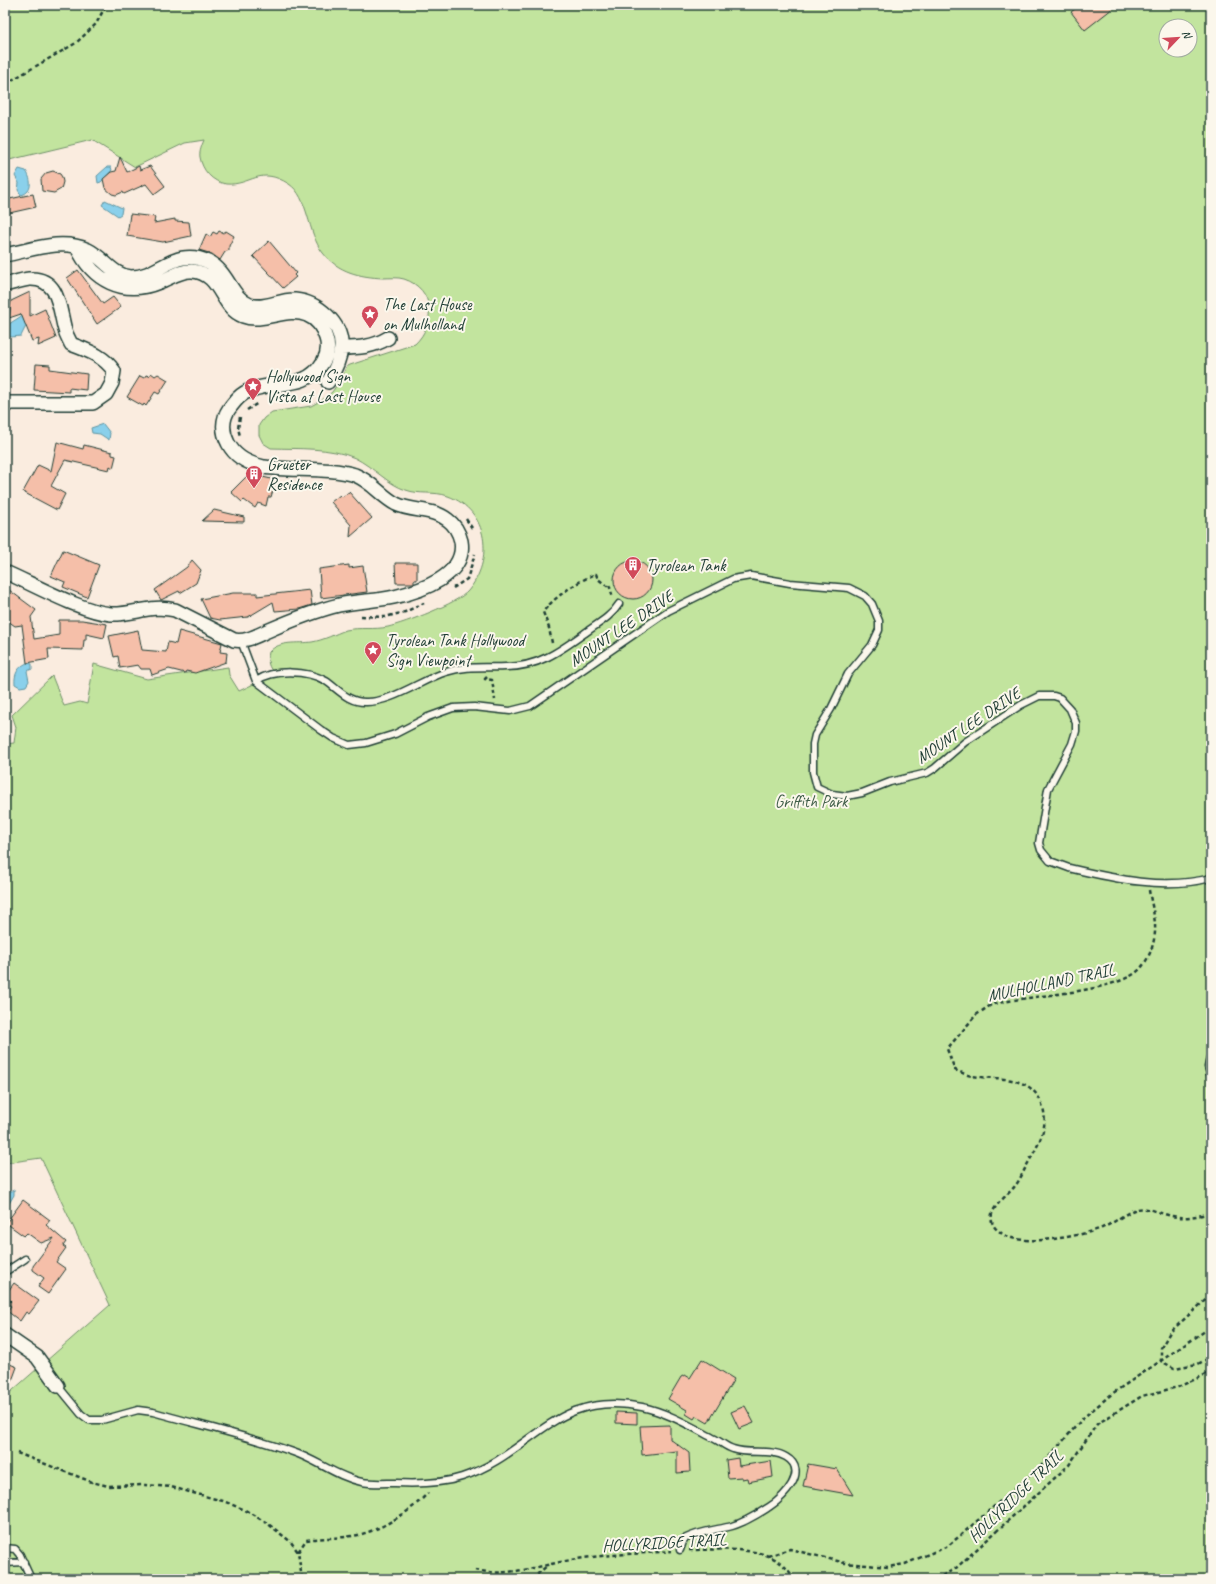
<svg xmlns="http://www.w3.org/2000/svg" width="1216" height="1584" font-family="Caveat,sans-serif">
  <style>
    .green { fill: #c2e49e; stroke: #709069; fill-rule: evenodd }
    .water { fill: #8ad0eb; stroke: #5f95a2 }
    .building { fill: #f5bfa9; stroke: #1f3d34 }
    .lines { fill: none; stroke-linecap: round; stroke-linejoin: round }
    .service-casing { stroke: #1f3d34; stroke-width: 9 }
    .minor-casing { stroke: #1f3d34; stroke-width: 16 }
    .path { stroke: #1f3d34; stroke-width: 2.5; stroke-dasharray: 4 3; stroke-linecap: butt }
    .service { stroke: #fbf7ec; stroke-width: 6 }
    .minor { stroke: #fbf7ec; stroke-width: 13 }
    .labels { text-anchor: middle; stroke-width: 4; stroke-linejoin: round; paint-order: stroke }
    .poi-label { font-size: 17px; fill: #1f3d34; stroke: #fbf7ec; text-anchor: start }
    .street-label { font-size: 17px; fill: #1f3d34; stroke: #fbf7ec }
    .park-label { font-size: 17px; fill: #405e49; stroke: #fbf7ec }
  </style>
  <rect width="100%" height="100%" fill="#faecdf"/>
  <filter id="ink" filterUnits="userSpaceOnUse"><feTurbulence type="fractalNoise" baseFrequency=".025" numOctaves="2"/><feDisplacementMap in="SourceGraphic" scale="8" xChannelSelector="R" yChannelSelector="G"/><feConvolveMatrix kernelMatrix="1 2 1 2 8 2 1 2 1" color-interpolation-filters="sRGB"/></filter>
  <g filter="url(#ink)">
    <path class="green" d="M5 5H1211V1579H5V1397L110 1305 41 1158 5 1163V744L14 743 16 727 12 715 52 676 64 706 80 702 87 704 94 664 147 679 228 667 229 675 239 691 275 674C268 667 267 662 269 652 280 640 297 644 312 642 324 640 335 634 346 630 360 627 374 630 388 627 405 623 458 603 468 591 494 560 489 511 448 496 434 491 419 495 406 490 389 485 373 467 355 458 330 447 298 449 271 448L263 443 259 435V425L264 418 272 412 311 406 322 400 332 392 342 378 346 367 350 365 415 344C436 324 435 289 404 279 398 277 389 278 383 278 360 277 338 272 323 253 307 233 309 197 289 184 259 165 251 186 226 184 212 182 202 170 200 157 199 152 202 145 204 140L185 143 135 167 92 140 5 161ZM1166 26H1190V50H1166Z"/>
    <path class="water" d="M107 167H111L112 170 101 182 98 183 97 176Z
      M19 169 26 171C31 178 33 190 24 194L21 195 18 190 19 183 15 176Z
      M105 200 122 208 121 214 118 216 102 205Z
      M23 315 29 320 21 336 11 337 7 334 9 324Z
      M103 424 110 433 109 440 100 434 92 433 91 428Z
      M27 663 32 664V669L27 671 29 681 26 686 20 687 15 684C14 674 18 667 27 663Z
      M14 1190V1195L7 1207V1214L5 1213V1194Z"/>
    <path class="building" d="M1080 5H1117L1085 30 1071 12Z
      M120 157 127 172 139 166 140 170 150 166 165 186 154 194 146 184 124 194 123 192 116 195 112 194 105 188 103 179 111 172 116 171Z
      M53 171 60 174 62 177 63 182 61 189 54 193 42 191 41 179 46 173Z
      M33 194 36 207 5 214V200Z
      M130 214 155 217 154 223 175 219V221L189 222 191 236 163 242 127 236Z
      M219 231 223 233 226 231 234 236 229 246V250L225 252 220 260 212 254 199 250 206 234 210 237 213 232 217 234Z
      M269 241 296 273 294 275 296 277 283 288 253 256Z
      M78 270 103 304 113 297 121 307 97 324 67 278Z
      M30 292V316L45 309 56 338 38 346 39 339 32 341 21 314 9 318 11 301Z
      M36 364 50 365V369L87 374 86 390 69 388V392L34 390Z
      M151 373 155 376 158 374 168 380 159 394 155 392 146 406 144 404 143 406 127 397 140 376 144 378 146 375 149 376Z
      M57 442 83 449 84 445 112 452V455L116 456 113 468 110 466 109 470 65 460 51 486 65 494 57 510 23 492 38 465 51 471Z
      M249 474 276 480 271 497H268L266 506 258 503 255 508 244 500 242 502 231 492Z
      M349 492 372 518 350 537 351 525 331 502 340 495 342 497Z
      M214 510 244 517V522L202 521Z
      M63 550 99 565 87 597 63 587 65 582 51 576Z
      M192 560 201 570 196 583 180 593 179 591 161 600 155 590 187 567Z
      M614 580a19 19 0 1 1 38 0a19 19 0 1 1-38 0Z
      M395 563H417V580H414V583H396Z
      M349 565V568L363 566 367 592 321 598 319 569Z
      M5 587 36 610 31 617 34 639 59 635V620H82L107 624 104 638 86 634V640H84L83 650 48 649 49 659 27 663 22 625 15 626 5 619Z
      M310 590 312 605 299 609 275 611 273 602 248 617 220 620 210 618 201 599 233 593H257V596Z
      M138 630 142 650 166 652 168 642 176 644 179 631 222 643 220 652 227 653 226 662 195 673 186 671 185 673 169 669 152 675 150 669H141L138 665 120 668 118 656 114 657 109 636Z
      M23 1200 50 1220 46 1225 66 1242 63 1246 66 1248 56 1262 66 1269 48 1294 38 1287 44 1278 33 1270V1266L54 1238 41 1243 27 1233 24 1236 6 1223Z
      M14 1283 39 1301 29 1314 26 1312 20 1321 7 1311 11 1306 8 1304 11 1301 5 1295Z
      M702 1359 734 1379 708 1423 696 1416 694 1419 686 1414 687 1410 668 1399 681 1377 685 1375 690 1378Z
      M5 1362 17 1367 6 1397H5Z
      M745 1406 754 1423 739 1429 731 1412Z
      M616 1412 637 1413V1424L616 1423Z
      M670 1425V1439L689 1453 690 1472 677 1473V1451L642 1455 640 1426Z
      M738 1458 739 1466 771 1461 773 1477 748 1482 747 1478 742 1479V1477L728 1478 726 1460Z
      M808 1464 837 1469 853 1495 803 1486Z"/>
    <g class="lines">
      <defs>
        <path id="service" d="M241 641 256 681 321 730 333 738 349 745 366 743 395 734 428 717 453 708 474 707 510 711 530 706 668 611 733 579 751 576 790 583 849 588 865 596 872 604 879 621V630L872 645 848 674 831 709 815 735 813 744V772L817 787 832 794 847 796 862 793 890 782 927 773 935 768 965 742 1021 705 1039 696H1054L1060 698 1070 709 1076 723V731L1072 744 1048 789 1039 843 1041 850 1050 861 1069 868C1115 879 1165 890 1211 878
          M256 681C274 669 307 670 326 681 339 690 348 702 365 702 391 703 421 680 446 672 466 665 486 668 506 667 538 667 560 651 585 633 597 624 611 617 619 604
          M1211 1053 1208 1067 1211 1077
          M5 1272 25 1259
          M58 1386 81 1414 89 1420H102L138 1410 153 1412C199 1425 248 1436 293 1452 317 1460 337 1477 362 1482 372 1484 385 1483 395 1483 417 1484 441 1484 462 1477 532 1454 555 1389 642 1407 667 1412 692 1427 715 1439 721 1442 726 1447 733 1449 749 1455 771 1448 786 1457 810 1471 783 1498 769 1507 758 1514 746 1522 732 1526 716 1530 700 1531 684 1539L680 1550
          M5 1548 15 1549 20 1555 31 1579
          M5 1563 24 1562"/>
        <path id="minor" d="M5 255C32 250 61 238 88 250 103 257 113 276 131 277 160 277 174 246 209 262 228 272 232 299 250 305 265 310 280 299 295 300 318 302 343 324 341 348 340 361 334 372 328 382
          M5 285C13 283 21 280 29 279 60 277 59 310 65 330 66 335 69 339 71 344 88 351 103 355 114 371L112 383 106 394 93 403H10L5 406
          M341 348C359 348 373 347 388 338
          M5 572C33 584 82 612 111 614 134 615 151 604 175 610L234 640C246 642 256 636 267 631 290 621 314 611 339 605 357 601 376 601 394 597 420 591 467 576 461 541 459 533 455 525 448 520 433 508 412 512 396 504 381 496 371 481 355 475 331 467 291 471 264 467 249 464 235 457 228 443 222 432 222 419 229 409 235 401 241 393 251 390 278 380 307 390 323 362 328 354 329 347 326 338 323 328 317 319 307 315 286 306 264 324 243 316 220 308 222 273 192 271 181 270 170 278 159 282 123 297 92 280 77 247
          M5 1335 37 1357 58 1386"/>
      </defs>
      <use href="#service" class="service-casing"/>
      <use href="#minor" class="minor-casing"/>
      <path class="path" d="M5 84 76 43 96 24 106 5
        M247 410 258 403
        M240 417 238 428 240 436
        M466 519 472 528
        M453 588 467 579 475 554
        M361 616 385 617 405 612 424 603
        M552 643 549 628 543 612C554 597 578 581 596 574L598 579 607 586 609 584 613 598
        M487 677 485 679 492 680 495 700
        M1149 890C1151 904 1156 918 1155 932 1154 945 1149 959 1140 969 1116 994 1027 994 991 1005L976 1015 947 1049 955 1070C960 1072 966 1075 972 1076 995 1080 1027 1074 1040 1100 1052 1124 1038 1145 1027 1165 1023 1172 1020 1180 1015 1186 1009 1194 995 1204 992 1214 990 1222 994 1228 1000 1232 1018 1249 1081 1236 1102 1228 1114 1223 1124 1214 1134 1210 1146 1205 1160 1214 1172 1216 1186 1219 1197 1216 1211 1213
        M1211 1295 1170 1332 1161 1348V1361L1174 1368 1198 1364 1211 1357
        M17 1453 92 1482 108 1486 145 1485 171 1487 223 1501 245 1510 267 1523 291 1542 298 1552
        M689 1550C714 1550 757 1546 778 1561 785 1566 790 1572 795 1579
        M768 1556 790 1549 845 1563 888 1567 905 1564 948 1546 1041 1466 1084 1417 1113 1393 1211 1327
        M475 1570C510 1578 543 1564 577 1559 608 1554 641 1554 672 1551
        M302 1579 298 1552 306 1540C324 1537 344 1539 362 1534 386 1527 411 1511 428 1493
        M532 1579 548 1565
        M936 1579 955 1569 1069 1465 1097 1424 1142 1396 1178 1387 1211 1372"/>
      <use href="#service" class="service"/>
      <use href="#minor" class="minor"/>
    </g>
  </g>
  <defs>
    <symbol id="sight-pin" viewBox="-11 -11 22 30"><path d="M0 17L-7.5 6A9.5 9.5 0 1 1 7.5 6Z" fill="#d1495b" stroke="#fbf7ec"/><path d="M0-6L1.8-2.2L6-1.7L2.9 1.2L3.7 5.4L0 3.3L-3.7 5.4L-2.9 1.2L-6-1.7L-1.8-2.2Z" fill="#fff"/></symbol>
    <symbol id="building-pin" viewBox="-11 -11 22 30"><path d="M0 17L-7.5 6A9.5 9.5 0 1 1 7.5 6Z" fill="#d1495b" stroke="#fbf7ec"/><path d="M-4-6H4V6H1V3H-1V6H-4ZM-2.5-4.3h1.7v1.8h-1.7ZM.8-4.3h1.7v1.8H.8ZM-2.5-1h1.7V.8h-1.7ZM.8-1h1.7V.8H.8Z" fill="#fff"/></symbol>
  </defs>
  <g fill-rule="evenodd">
    <use href="#sight-pin" x="360" y="304" width="20" height="27"/>
    <use href="#sight-pin" x="243" y="376" width="20" height="27"/>
    <use href="#building-pin" x="244" y="464" width="20" height="27"/>
    <use href="#building-pin" x="623" y="555" width="20" height="27"/>
    <use href="#sight-pin" x="363" y="640" width="20" height="27"/>
  </g>
  <g class="labels">
    <g class="poi-label">
      <text x="383" y="310">The Last House<tspan x="383" dy="20">on Mulholland</tspan></text>
      <text x="266" y="382">Hollywood Sign<tspan x="266" dy="20">Vista at Last House</tspan></text>
      <text x="267" y="470">Grueter<tspan x="267" dy="20">Residence</tspan></text>
      <text x="646" y="571">Tyrolean Tank</text>
      <text x="386" y="646">Tyrolean Tank Hollywood<tspan x="386" dy="20">Sign Viewpoint</tspan></text>
    </g>
    <g class="street-label">
      <text transform="translate(621 628) rotate(-34)" y="6">MOUNT LEE DRIVE</text>
      <text transform="translate(968 725) rotate(-34)" y="6">MOUNT LEE DRIVE</text>
      <text transform="translate(1051 982) rotate(-12)" y="6">MULHOLLAND TRAIL</text>
      <text transform="translate(1015 1496) rotate(-44)" y="6">HOLLYRIDGE TRAIL</text>
      <text transform="translate(664 1542) rotate(-3)" y="6">HOLLYRIDGE TRAIL</text>
    </g>
    <g class="park-label">
      <text x="811" y="807">Griffith Park</text>
    </g>
  </g>
  <rect width="1216" height="1584" fill="none" stroke="#fbf7ec" stroke-width="20"/>
  <rect x="10" y="10" width="1196" height="1564" fill="none" stroke="#1f3d34" stroke-width="1.5" filter="url(#ink)"/>
  <g transform="translate(1178 38) rotate(65)"><circle r="19" fill="#fbf7ec" stroke="#a3ada2"/>
  <path d="M0-3L7 15L0 10L-7 15Z" fill="#d1495b"/>
  <text y="-6" font-size="11" font-weight="bold" text-anchor="middle" fill="#1f3d34">N</text>
  </g>
</svg>
